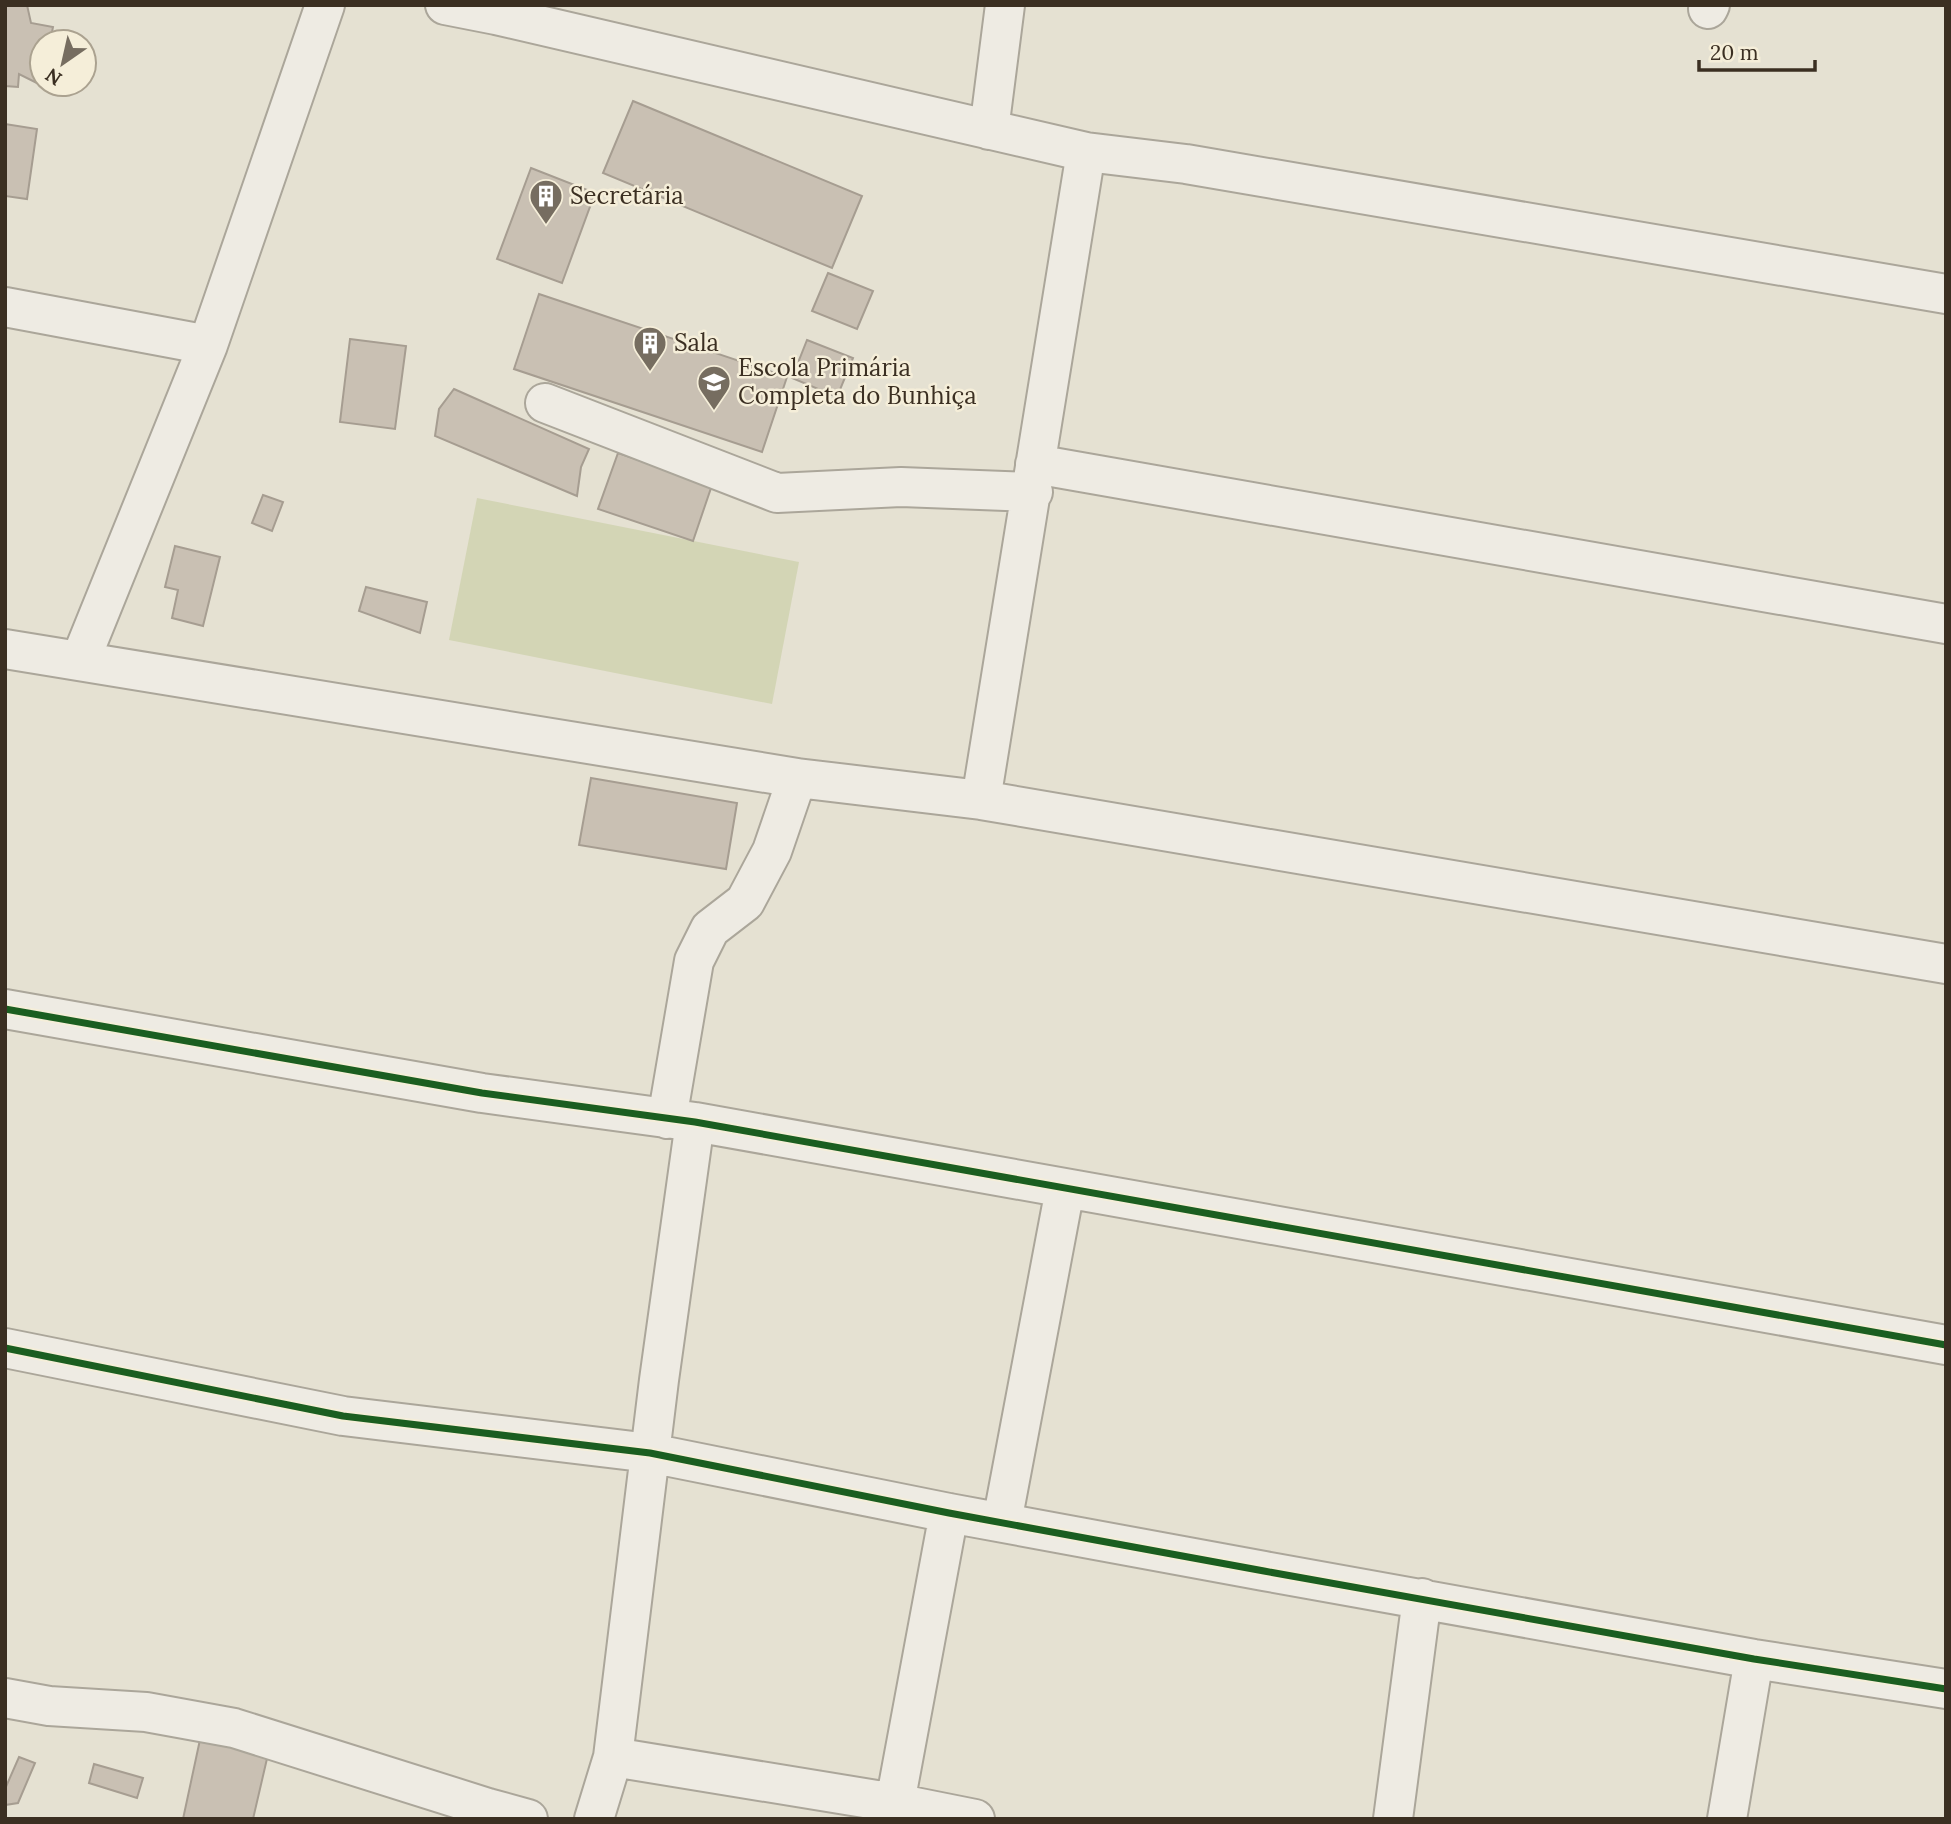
<svg xmlns="http://www.w3.org/2000/svg" width="1951" height="1824" font-family="Lora,serif">
  <style>
    .green { fill: #d3d5b5 }
    .building { fill: #c9c0b3; stroke: #a69d91; stroke-width: 2 }
    .lines { fill: none; stroke-linecap: round; stroke-linejoin: round }
    .minor-casing { stroke: #aba69a; stroke-width: 42 }
    .minor { stroke: #eeebe3; stroke-width: 38 }
    .cycleway-casing { stroke: #f5eed9; stroke-width: 11 }
    .cycleway { stroke: #1b5e20; stroke-width: 7 }
    .labels { text-anchor: middle; stroke-width: 5; stroke-linejoin: round; paint-order: stroke }
    .poi-label { font-size: 24px; fill: #3b2f22; stroke: #f5eed9; text-anchor: start }
  </style>
  <rect width="100%" height="100%" fill="#e5e1d2"/>
  <path class="green" d="M477 498 799 562 772 704 449 640Z"/>
  <path class="building" d="M5 5H27L31 23 53 27 50 42H42L43 86 19 74 18 87 5 86Z
    M633 101 862 196 832 268 603 173Z
    M5 124 37 129 27 199 5 196Z
    M531 168 595 193 562 283 497 259Z
    M828 273 873 291 857 329 812 311Z
    M539 294 787 377 762 452 514 369Z
    M350 339 406 346 395 429 340 422Z
    M807 340 853 358 837 397 792 378Z
    M454 389 589 449 581 467 577 496 435 436 439 409Z
    M618 453 712 485 693 541 598 509Z
    M263 495 283 502 272 531 252 523Z
    M175 546 220 557 203 626 172 618 178 590 165 587Z
    M366 587 427 602 420 633 359 611Z
    M591 778 737 803 726 869 579 845Z
    M201 1735 269 1750 253 1819H183Z
    M19 1757 35 1763 18 1803 5 1805V1789Z
    M94 1764 143 1778 137 1798 89 1783Z"/>
  <g class="lines">
    <defs>
      <path id="minor" d="M445 5 496 15 1086 152 1186 164 1946 294
        M1708 9 1710 5
        M989 130 1005 5
        M5 307 208 345
        M545 403 777 493 901 487 1033 492
        M1035 464 1946 624
        M5 649 797 778 981 800 1946 964
        M80 661 208 345 325 5
        M981 800 1086 152
        M5 1009 482 1093 695 1122 1946 1345
        M667 1119 694 961 710 929 745 902 772 851 797 778
        M5 1348 343 1416 650 1453 949 1513 1264 1571 1754 1659 1946 1689
        M1002 1522 1065 1189
        M5 1698 49 1706 146 1712 234 1728 488 1808 528 1819
        M613 1757 895 1803 975 1819
        M895 1803 949 1513
        M594 1819 613 1757 659 1380 695 1122
        M1393 1819 1422 1598
        M1727 1819 1754 1659"/>
    </defs>
    <use href="#minor" class="minor-casing"/>
    <use href="#minor" class="minor"/>
    <defs>
      <path id="cycleway" d="M5 1009 482 1093 695 1122 1946 1345
        M5 1348 343 1416 650 1453 949 1513 1264 1571 1754 1659 1946 1689"/>
    </defs>
    <use href="#cycleway" class="cycleway-casing"/>
    <use href="#cycleway" class="cycleway"/>
  </g>
  <defs>
    <symbol id="building-pin" viewBox="-11 -11 22 30"><path d="M0 17L-7.5 6A9.5 9.5 0 1 1 7.5 6Z" fill="#766d60" stroke="#f5eed9"/><path d="M-4-6H4V6H1V3H-1V6H-4ZM-2.5-4.3h1.7v1.8h-1.7ZM.8-4.3h1.7v1.8H.8ZM-2.5-1h1.7V.8h-1.7ZM.8-1h1.7V.8H.8Z" fill="#fff"/></symbol>
    <symbol id="school-pin" viewBox="-11 -11 22 30"><path d="M0 17L-7.5 6A9.5 9.5 0 1 1 7.5 6Z" fill="#766d60" stroke="#f5eed9"/><path d="M0-5L7-2L0 1L-7-2ZM-4 1L0 2.5L4 1V4Q0 6-4 4Z" fill="#fff"/></symbol>
  </defs>
  <g fill-rule="evenodd">
    <use href="#building-pin" x="527" y="177" width="38" height="52"/>
    <use href="#building-pin" x="631" y="324" width="38" height="52"/>
    <use href="#school-pin" x="695" y="363" width="38" height="52"/>
  </g>
  <g class="labels">
    <g class="poi-label">
      <text x="570" y="204">Secretária</text>
      <text x="674" y="351">Sala</text>
      <text x="738" y="376">Escola Primária<tspan x="738" dy="28">Completa do Bunhiça</tspan></text>
    </g>
  </g>
  <rect width="1951" height="1824" fill="none" stroke="#3b2f22" stroke-width="14"/>
  <g transform="translate(63 63) rotate(214)"><circle r="33" fill="#f5eed9" stroke="#aba290" stroke-width="2"/>
  <path d="M0-5L12 26L0 18L-12 26Z" fill="#766d60"/>
  <text y="-10" font-size="19" font-weight="bold" text-anchor="middle" fill="#3b2f22">N</text>
  </g>
  <path d="M1699 60v10h116v-10" fill="none" stroke="#3b2f22" stroke-width="3.5"/>
  <text x="1710" y="60" font-size="21" fill="#3b2f22" stroke="#f5eed9" stroke-width="5" paint-order="stroke">20 m</text>
</svg>
